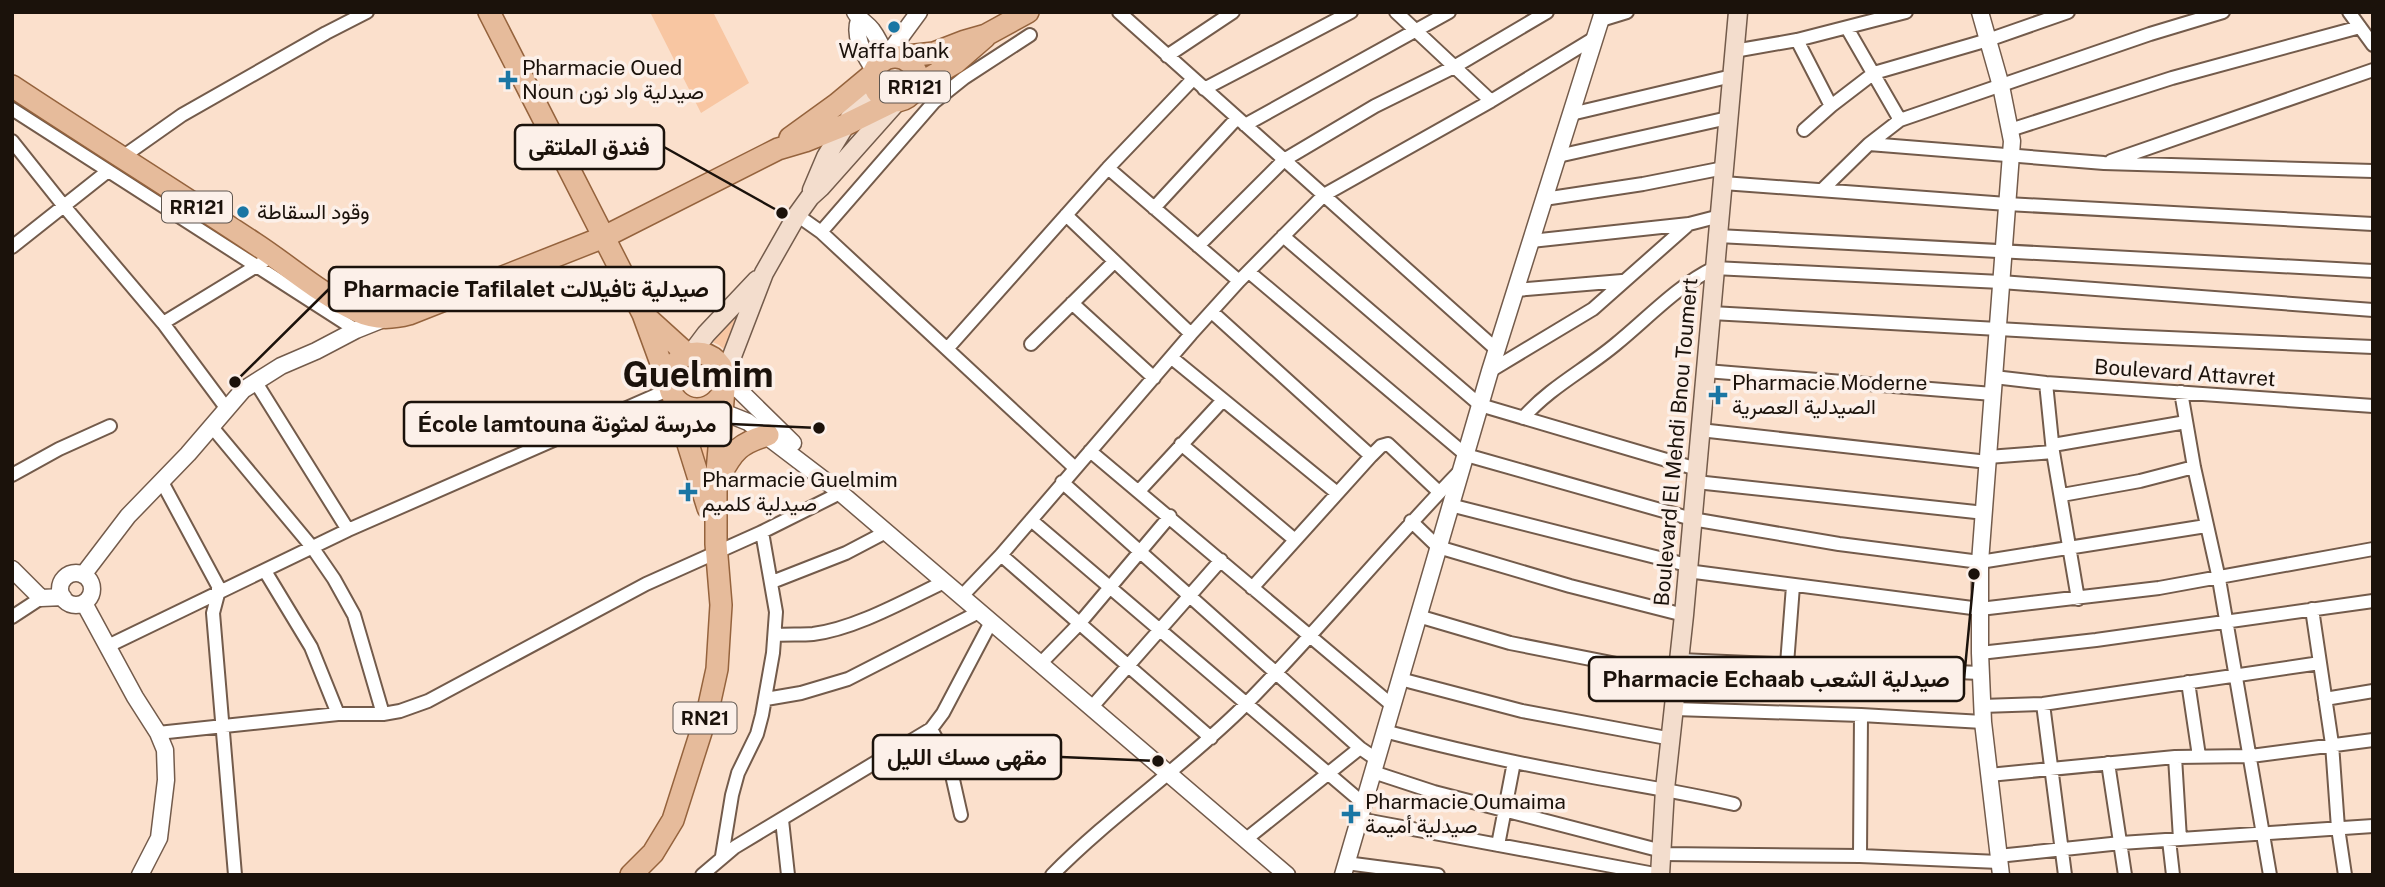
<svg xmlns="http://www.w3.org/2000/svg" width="2385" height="887" font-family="'Public Sans',Vazirmatn,sans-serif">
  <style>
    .green { fill: #f8c6a2 }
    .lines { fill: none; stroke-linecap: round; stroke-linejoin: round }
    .minor-casing { stroke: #735b4b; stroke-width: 16 }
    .tertiary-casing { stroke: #735b4b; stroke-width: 19 }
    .secondary-casing { stroke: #735b4b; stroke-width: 21 }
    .primary-casing { stroke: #95633d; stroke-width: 24 }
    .minor { stroke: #fff; stroke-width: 12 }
    .tertiary { stroke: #fff; stroke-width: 16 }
    .secondary { stroke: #f3ddcd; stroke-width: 18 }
    .primary { stroke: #e6bb9b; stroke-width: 21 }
    .poi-dot { fill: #1a76a4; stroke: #fcf0e9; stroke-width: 2.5 }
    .labels { text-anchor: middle; stroke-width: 7; stroke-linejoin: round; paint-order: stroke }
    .shield { fill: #fcf0e9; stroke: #5e554e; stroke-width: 2 }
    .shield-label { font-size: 19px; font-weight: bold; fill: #1b120b }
    .poi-label { font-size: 21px; fill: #1b120b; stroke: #fcf0e9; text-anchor: start }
    .street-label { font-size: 21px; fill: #1b120b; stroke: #fcf0e9 }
    .town-label { font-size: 35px; font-weight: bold; fill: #1b120b; stroke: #fcf0e9 }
    .leader { fill: none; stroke: #1b120b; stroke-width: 2.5 }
    .callout-dot { fill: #1b120b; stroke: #fcf0e9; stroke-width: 2.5 }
    .callout { fill: #fcf0e9; stroke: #1b120b; stroke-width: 2.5 }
    .callout-label { font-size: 23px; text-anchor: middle; font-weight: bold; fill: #1b120b }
  </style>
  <rect width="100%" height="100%" fill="#fbe0cc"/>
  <path class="green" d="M650 12H713L749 83 701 113Z
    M746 301 726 351 719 345 708 340Z
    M689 410 716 414 712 490Z"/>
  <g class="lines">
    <defs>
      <path id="minor" d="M1119 12 1497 350
        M1396 12 1491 101
        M2349 12 2373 45
        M1601 20 1627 12
        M1847 28 1900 120
        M1797 40 1831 106
        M1734 51 1797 40 1906 12
        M1167 56 1233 12
        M1204 89 1351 12
        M12 109 356 330
        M1571 114 1732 76
        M1245 125 1449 12
        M1804 130 1831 106 1874 73 1988 40 2068 12
        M2010 130 2172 78 2360 27
        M12 141 63 205 163 323 227 409
        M1869 144 1900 120 2150 34 2223 12
        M1558 156 1728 118
        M121 158 182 115 326 33 367 12
        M2111 161 2373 70
        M1108 168 1239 281
        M1723 183 2007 204 2373 224
        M1822 190 1869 144 2104 163 2373 171
        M1544 199 1643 184 1724 168
        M1154 208 1237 118
        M797 215 821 232 1075 468
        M1066 215 1191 334
        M821 232 934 102 964 78 1030 35
        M1283 236 1480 405 1697 469
        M1718 236 2373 271
        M1531 241 1689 224 1720 216
        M1198 246 1284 160 1375 106 1454 67 1547 12
        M12 247 108 171
        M1249 272 1466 455 1692 519 1839 544 1980 562 2206 526
        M1516 290 1622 281
        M1072 303 1154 378
        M1212 312 1371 456 1252 588
        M1711 313 2123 336 2373 347
        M163 323 263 262
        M1031 344 1114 262
        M947 349 1108 168 1193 79
        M1172 358 1337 493
        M1490 371 1593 309 1689 224
        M1706 371 1993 394
        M1994 377 2046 383 2373 406
        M255 381 348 530
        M2046 383 2053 452 2078 599
        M2181 392 2194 467 2219 579 2270 875
        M1523 418C1550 387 1585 370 1616 344 1648 318 1677 286 1714 268L2001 282 2373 310
        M212 427 312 547 334 579 354 615 383 714
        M1700 430 1988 462
        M1181 444 1295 540
        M2053 445 2186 422
        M1090 451 1393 706
        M1371 456 1381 446 1388 444 1439 492
        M1988 457 2053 452
        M12 475 59 449 110 426
        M162 482 218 586V594L213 613 235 875
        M1062 482 1360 748 1376 759
        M1696 482 1985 513
        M1139 491 1223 400
        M2062 495 2140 481 2194 467
        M1450 505 1687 565
        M1031 520 1364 804
        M1411 521 1438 547 1570 586 1684 615
        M1001 555 1211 738
        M265 571 311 647 338 714
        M1687 571 1980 609 2159 588 2373 549
        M772 582 846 553 886 532
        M961 597 1001 555 1191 334 1239 281 1324 195 1491 101 1596 37
        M2312 609 2332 744 2338 828 2345 875
        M1418 616 1510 643 1677 676
        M12 617 41 598
        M775 635C788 634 801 635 813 634 855 629 906 600 944 582
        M108 646 348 530 670 389
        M1980 653 2096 640 2373 601
        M1679 660 1980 673
        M1040 664 1079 624 1170 516
        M1787 664 1793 586
        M1400 679 1522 711 1672 739
        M2188 682 2199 756
        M766 699 801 693 848 679 979 612
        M2325 699 2373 691
        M2043 704 2065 875
        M1982 706 2043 704 2320 663
        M1091 708 1221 560
        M1675 709 1861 715 1983 722
        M931 729 949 762 961 815
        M1384 731C1445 747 1505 761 1566 772 1622 783 1678 791 1734 804
        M158 733 338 714H383L400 711 428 701 646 584 762 532 840 493
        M2175 757 2180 839
        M2108 763 2125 875
        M1373 772 1434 792 1662 851
        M1989 775 2175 757 2251 756 2373 740
        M1359 819 1660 875
        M782 820 788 875
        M1245 840 1360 748
        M2169 840 2173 875
        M1498 845 1514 762
        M1662 854 1860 856 1999 862
        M722 856 732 795 738 773 757 734 762 715 773 653 776 612 762 532
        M1860 856 1861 715
        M1998 856 2121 843 2373 826
        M1346 863 1438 875
        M702 875 735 847 931 729 943 713 991 622
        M1052 875C1112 814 1184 766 1244 706 1319 630 1387 546 1461 470"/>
      <path id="tertiary" d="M855 12C860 21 867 23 872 30 878 38 883 49 887 58
        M1980 12 2001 86 2012 141 1980 562V653L1983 722 2001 875
        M859 20C853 38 865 55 874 70
        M891 57 894 46 919 12
        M725 382 740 391 793 443
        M699 409 723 412 748 422 836 489 1287 875
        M12 569 41 598 63 597
        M60 589a16 16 0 1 1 32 0a16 16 0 1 1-32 0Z
        M83 575 128 516 188 454 243 390 281 366 316 351 356 330 386 318
        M84 603 135 697 158 733 165 750 166 780 159 838 140 875
        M1343 875 1490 371 1603 12"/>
      <path id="secondary" d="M812 190 826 157 873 80
        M691 354 706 334 757 280
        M724 377 764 273 797 215 810 197 821 187 894 105
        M1660 875 1665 789 1684 615 1738 12"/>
      <path id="primary" d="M489 12 643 314 669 385
        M898 57 934 53 965 41 986 35 1028 12
        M873 79a22 22 0 1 1 44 0a22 22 0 1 1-44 0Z
        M12 86C92 139 174 190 254 243 288 265 320 294 357 311 374 319 391 319 409 314L604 237 778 149 805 141 845 125 894 101
        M915 86 955 63 985 37
        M790 138 837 104 873 74
        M645 316 688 355
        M669 381a28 28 0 1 1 56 0a28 28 0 1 1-56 0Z
        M673 396 708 508
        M720 476C733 451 740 443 768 435
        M631 875 653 853 673 820 708 710 717 669 721 605 716 544V484L724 389"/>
    </defs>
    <use href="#minor" class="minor-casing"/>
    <use href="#tertiary" class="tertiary-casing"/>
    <use href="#secondary" class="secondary-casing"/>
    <use href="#primary" class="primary-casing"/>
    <use href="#minor" class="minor"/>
    <use href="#tertiary" class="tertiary"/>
    <use href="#secondary" class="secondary"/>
    <use href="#primary" class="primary"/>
  </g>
  <g class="poi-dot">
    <circle cx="894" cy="27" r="7"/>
    <path d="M504.5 69.5h7v7h7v7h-7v7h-7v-7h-7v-7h7z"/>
    <circle cx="243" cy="212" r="7"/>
    <path d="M1714.5 384.5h7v7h7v7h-7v7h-7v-7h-7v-7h7z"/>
    <path d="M684.5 481.5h7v7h7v7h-7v7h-7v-7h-7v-7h7z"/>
    <path d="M1347.5 803.5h7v7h7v7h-7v7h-7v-7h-7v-7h7z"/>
  </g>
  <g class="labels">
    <g class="shield">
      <rect x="880" y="71.5" width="70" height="31" rx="5"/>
      <rect x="162" y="191.5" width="70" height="31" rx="5"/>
      <rect x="673.5" y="702.5" width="63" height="31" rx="5"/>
    </g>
    <g class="shield-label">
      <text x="915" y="94">RR121</text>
      <text x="197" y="214">RR121</text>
      <text x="705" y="725">RN21</text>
    </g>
    <g class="poi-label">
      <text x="894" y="58" text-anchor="middle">Waffa bank</text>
      <text x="522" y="75">Pharmacie Oued<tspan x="522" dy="24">Noun صيدلية واد نون</tspan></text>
      <text x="257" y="219">وقود السقاطة</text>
      <text x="1732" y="390">Pharmacie Moderne<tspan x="1732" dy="24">الصيدلية العصرية</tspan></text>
      <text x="702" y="487">Pharmacie Guelmim<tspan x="702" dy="24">صيدلية كلميم</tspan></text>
      <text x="1365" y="809">Pharmacie Oumaima<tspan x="1365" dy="24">صيدلية أميمة</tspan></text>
    </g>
    <g class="street-label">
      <text transform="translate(2185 373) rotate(4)" y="7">Boulevard Attavret</text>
      <text transform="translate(1676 442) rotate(-85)" y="7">Boulevard El Mehdi Bnou Toumert</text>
    </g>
    <g class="town-label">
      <text x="698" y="387">Guelmim</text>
    </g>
  </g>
  <path class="leader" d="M782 213L664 147M235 382L329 289M819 428L731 424M1974 574L1964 679M1158 761L1061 757"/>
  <g class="callout-dot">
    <circle cx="782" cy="213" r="7"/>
    <circle cx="235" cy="382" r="7"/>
    <circle cx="819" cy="428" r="7"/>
    <circle cx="1974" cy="574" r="7"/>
    <circle cx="1158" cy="761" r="7"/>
  </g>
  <g class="callout">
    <rect x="515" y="125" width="149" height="44" rx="7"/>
    <rect x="329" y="267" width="395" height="44" rx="7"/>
    <rect x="404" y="402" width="327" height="44" rx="7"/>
    <rect x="1589" y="657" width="375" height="44" rx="7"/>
    <rect x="873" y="735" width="188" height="44" rx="7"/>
  </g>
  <g class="callout-label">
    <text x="589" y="155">فندق الملتقى</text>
    <text x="526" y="297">Pharmacie Tafilalet صيدلية تافيلالت</text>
    <text x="567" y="432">École lamtouna مدرسة لمثونة</text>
    <text x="1776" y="687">Pharmacie Echaab صيدلية الشعب</text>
    <text x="967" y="765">مقهى مسك الليل</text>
  </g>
  <rect width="2385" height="887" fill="none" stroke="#1b120b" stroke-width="28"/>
</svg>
